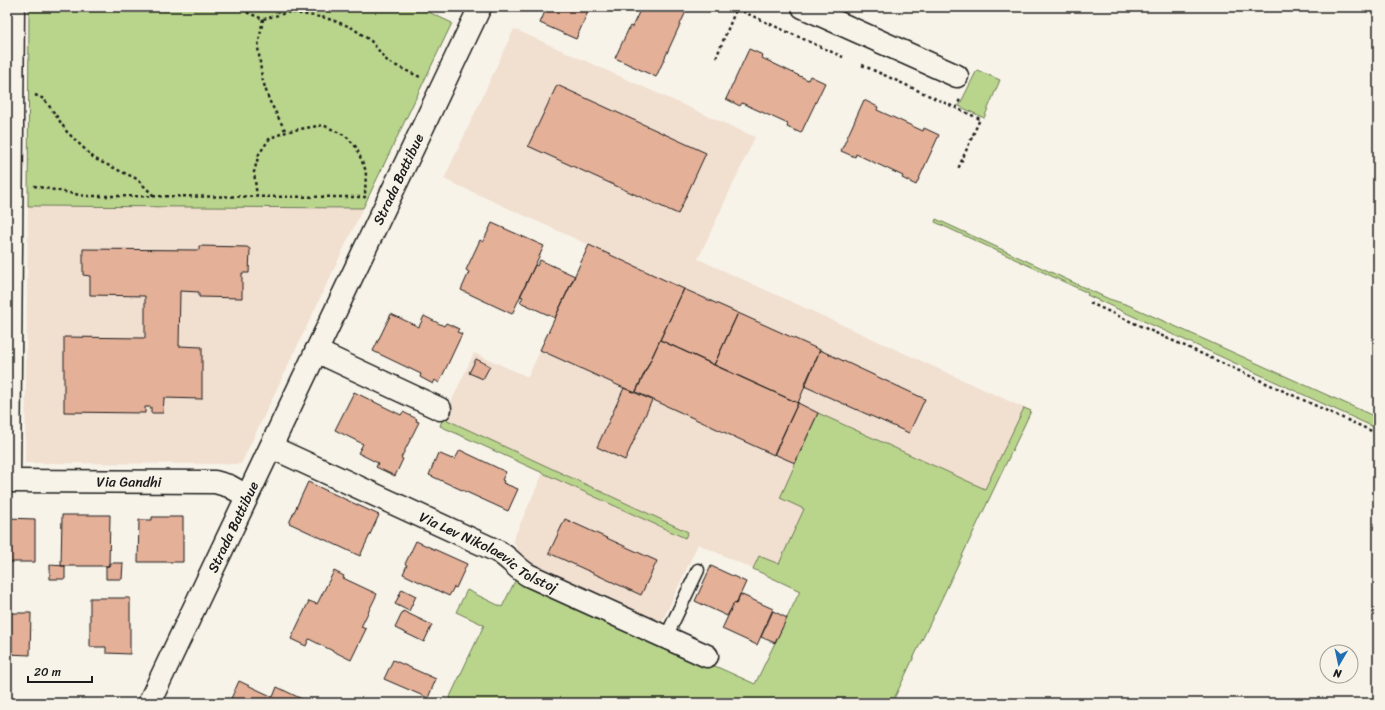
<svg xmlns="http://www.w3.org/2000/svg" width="1385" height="710" font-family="Sriracha,sans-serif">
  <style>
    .built { fill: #f1dfd0 }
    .green { fill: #b9d58c; stroke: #6a7854 }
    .building { fill: #e4b098; stroke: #1c1c1c }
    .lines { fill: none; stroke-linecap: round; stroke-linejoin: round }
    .service-casing { stroke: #1c1c1c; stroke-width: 15 }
    .minor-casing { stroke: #1c1c1c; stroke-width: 25 }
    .path { stroke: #1c1c1c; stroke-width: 2.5; stroke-dasharray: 3 3; stroke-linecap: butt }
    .service { stroke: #f7f3e8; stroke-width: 12 }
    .minor { stroke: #f7f3e8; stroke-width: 22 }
    .labels { text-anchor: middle; stroke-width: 3; stroke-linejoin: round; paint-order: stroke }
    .street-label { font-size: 14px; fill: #1c1c1c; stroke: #f7f3e8 }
  </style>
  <rect width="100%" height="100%" fill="#f7f3e8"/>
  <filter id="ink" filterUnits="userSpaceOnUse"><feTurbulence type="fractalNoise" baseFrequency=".025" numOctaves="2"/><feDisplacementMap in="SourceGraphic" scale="8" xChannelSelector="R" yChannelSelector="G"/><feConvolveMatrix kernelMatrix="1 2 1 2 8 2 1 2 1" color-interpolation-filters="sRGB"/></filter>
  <g filter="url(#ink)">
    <path class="built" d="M514 29 755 137 698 259 1024 408 919 627 759 556 753 569 698 544 660 626 524 564 513 540 543 473 440 426 474 353 528 377 589 245 444 179Z
      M28 206 363 208 241 464 25 463Z"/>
    <path class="green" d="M29 7H418L452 23 363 208 28 206Z
      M977 70 1000 80 984 118 959 106Z
      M936 219 1109 299 1128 305 1378 418V429L1087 295 1088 293 935 222Z
      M1024 408 1031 411 892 703H447L484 625 456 612 467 590 502 607 517 577 755 684 800 591 753 569 759 556 779 564 804 509 780 498 818 413 985 489Z
      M443 418 688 532 685 538 440 426Z"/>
    <path class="building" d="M547 7H590L576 39 540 23Z
      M640 7H688L656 77 615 58 630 26 632 27 641 8Z
      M749 49 763 55 762 58 808 80 810 76 825 83 801 133 787 127 788 124 742 103 740 106 726 99Z
      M557 85 706 153 678 214 528 146Z
      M864 100 878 107 877 110 923 131 924 128 939 135 916 185 902 178 903 176 856 154 855 157 841 151Z
      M492 223 544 246 512 314 461 290 469 272 466 270 480 240 483 242Z
      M589 245 684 289 635 393 540 350Z
      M199 246 247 247 250 249 249 273H242V298L199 297V292L180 291 179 346 202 347V399L164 398 163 413H151V407H145V413L64 412V337L145 338V296L90 295V276L83 275V249L199 250Z
      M540 260 575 276 555 318 520 302 523 297 520 296 535 265 537 266Z
      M684 289 738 313 714 365 660 340Z
      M738 313 820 350 798 403 714 365Z
      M391 314 419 327 424 316 444 326 446 323 459 329 457 332 462 334 439 383 435 380 433 384 420 377 421 374 373 351Z
      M660 340 798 403 774 455 636 392Z
      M820 350 925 399 909 433 804 386Z
      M476 359 490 366 483 379 469 373Z
      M624 388 652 400 625 460 597 447Z
      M354 392 401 415 403 412 417 419 416 421 419 422 401 458 403 459 395 476 376 467 378 463 358 453 363 444 335 430Z
      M798 403 818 413 795 463 774 454Z
      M460 450 506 472 502 480 504 481 503 483 518 489 508 511 429 475 438 453 452 459 453 458 455 459Z
      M308 482 379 515 360 556 289 523Z
      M62 515H110L109 566H61Z
      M152 517H183V562H138L139 520H152Z
      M7 518 35 519V562H7Z
      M565 519 657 561 641 595 549 553Z
      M416 541 467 564 456 588 454 587 449 596 403 574 407 565 405 564Z
      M109 563H123L122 579H106V566H109Z
      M50 565 65 566V579H50Z
      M711 566 746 582 736 604 734 603 727 616 695 601Z
      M334 571 344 576 343 578 377 594 361 627 366 629 351 660 309 639 306 646 291 639 309 601 317 604Z
      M402 589 416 596 409 611 395 604Z
      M740 594 773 609 757 645 722 629 734 603 736 604Z
      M90 598H130V654L106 653V647H90Z
      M403 611 432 625 424 642 395 628Z
      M773 611 787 618 775 643 761 637Z
      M7 613H31L30 655 7 654Z
      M393 660 436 679 428 698 384 679Z
      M239 681 273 697 277 687 304 700 303 703H229Z"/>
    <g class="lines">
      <defs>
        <path id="service" d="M666 637 698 570"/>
        <g id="minor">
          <path d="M803 7 957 76"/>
          <path d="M316 351 440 409"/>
          <path id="s1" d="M271 447 497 551C509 557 516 568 528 575L707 656"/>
          <path id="s2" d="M7 481 215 482 229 486 247 496"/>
          <path d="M9 481 13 7"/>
          <path id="s3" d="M149 703 480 7"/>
        </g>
      </defs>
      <use href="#service" class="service-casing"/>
      <use href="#minor" class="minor-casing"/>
      <path class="path" d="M245 7 246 12 263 19 290 12 326 18 351 27 371 41 388 62 422 78
        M737 9 843 57
        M263 19 258 47 262 78 269 100 286 132
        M716 58 737 7
        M862 65 980 119 958 169
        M35 95 44 99 55 114 67 132 95 159 137 179 154 196
        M956 108 961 97
        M34 186 85 196 366 197
        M257 197 254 172 259 154 270 138 289 131 323 125 346 136 356 147 366 171 365 195
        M1090 303 1378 434"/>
      <use href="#service" class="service"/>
      <use href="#minor" class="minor"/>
    </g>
  </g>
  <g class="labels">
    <g class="street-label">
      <text dy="5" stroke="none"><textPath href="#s3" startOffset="580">Strada Battibue</textPath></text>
      <text dy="5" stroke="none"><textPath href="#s2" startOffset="122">Via Gandhi</textPath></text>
      <text dy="5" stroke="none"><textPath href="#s3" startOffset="195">Strada Battibue</textPath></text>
      <text dy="5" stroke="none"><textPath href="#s1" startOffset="242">Via Lev Nikolaevic Tolstoj</textPath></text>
    </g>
  </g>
  <rect width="1385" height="710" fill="none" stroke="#f7f3e8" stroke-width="24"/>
  <rect x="12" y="12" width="1361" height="686" fill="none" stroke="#1c1c1c" stroke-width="1.5" filter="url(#ink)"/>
  <g transform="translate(1339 664) rotate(189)"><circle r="19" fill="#f7f3e8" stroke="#9f9d96"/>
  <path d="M0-3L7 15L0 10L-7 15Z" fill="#1f6fb2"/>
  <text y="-6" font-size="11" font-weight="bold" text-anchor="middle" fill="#1c1c1c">N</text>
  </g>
  <path d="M28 676v6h64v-6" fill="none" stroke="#1c1c1c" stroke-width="2"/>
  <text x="34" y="676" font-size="12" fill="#1c1c1c" stroke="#f7f3e8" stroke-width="3" paint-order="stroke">20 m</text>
</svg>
